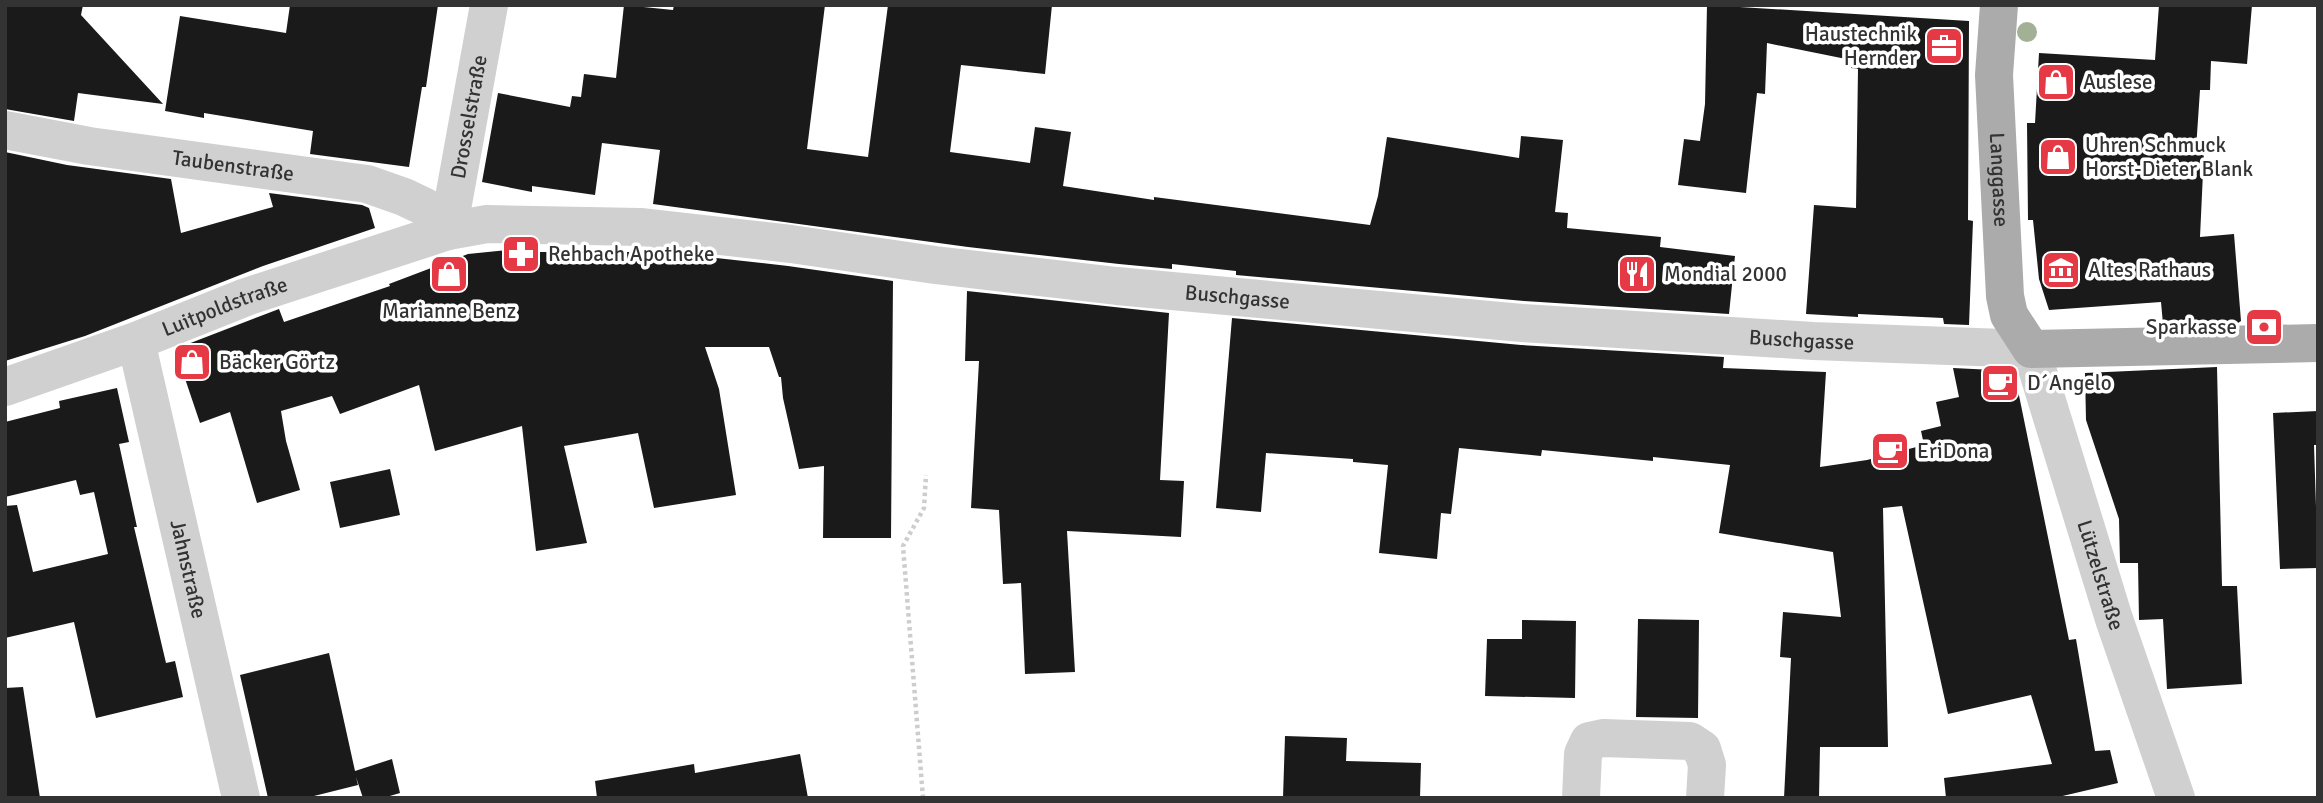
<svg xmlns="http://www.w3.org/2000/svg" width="2323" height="803" font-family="Signika,sans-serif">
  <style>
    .building { fill: #1a1a1a }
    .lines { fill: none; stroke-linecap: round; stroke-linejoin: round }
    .path { stroke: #cdcdcd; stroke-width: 4.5; stroke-dasharray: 3.5 3.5; stroke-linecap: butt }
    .minor { stroke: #d0d0d0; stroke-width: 38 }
    .major { stroke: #ababab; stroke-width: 38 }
    .tree { fill: #a2b095 }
    .labels { text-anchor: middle; stroke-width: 7; stroke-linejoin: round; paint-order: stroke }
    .poi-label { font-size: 21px; fill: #333; stroke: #fff; text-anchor: start }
    .street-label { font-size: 21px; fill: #333; stroke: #fff }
  </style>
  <rect width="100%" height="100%" fill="#fff"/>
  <path class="building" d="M5 5H83L81 15 163 104 78 93 74 121 5 109Z
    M290 5H438L426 87H422L409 167 310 154 313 131 204 113V118L165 111 180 16 286 33Z
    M624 5 673 10 674 5H825L807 149 868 157 888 5H1052L1045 74 961 65 950 152 1030 163 1035 127 1071 132 1063 186 1154 200V197L1370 225 1378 196 1387 137 1519 158 1521 136 1563 140 1555 212 1568 213 1567 228 1661 237 1660 247 1735 256 1729 314 1524 301 1236 275V271L1172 264V269L1119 264 968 247 653 204 660 150 602 143 595 195 532 186V192L482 182 498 93 570 107 572 96 581 97 584 74 616 78Z
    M1707 5 1969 21 1968 220 1973 221 1969 325 1944 324 1943 318 1858 314V317L1806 314 1814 205 1856 208 1858 69 1851 68V60L1767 43 1765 94 1757 93 1746 193 1678 185 1684 139 1700 141 1705 104Z
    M2159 5H2252L2247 64 2211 61 2210 90H2200L2196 149 2204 151 2200 237 2234 234 2241 321 2238 323 2163 324 2161 302 2049 310 2039 279 2033 220H2028L2027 123H2035L2039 53 2155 60Z
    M5 152 67 165 171 179 181 233 273 207 269 193 362 205 369 208 375 228 263 266 85 336 5 361Z
    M538 247V252H586V256L617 252H662L788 266 893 281 891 538H823L824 466 799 469 783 398 781 377H779L769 347H705L719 389 736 495 654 508 638 433 564 446 587 543 536 551 522 426 435 451 419 385 340 414 332 396 281 411 286 441 300 490 257 503 230 412 200 423 175 349 279 309 284 322 390 286 389 284 468 254Z
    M967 291 1169 313 1160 480 1184 481 1181 537 1067 531 1075 672 1025 674 1021 583 1003 584 999 510 971 508 979 361H965Z
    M1232 318 1521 345 1724 357 1723 368 1826 372 1820 467 1867 460 1924 445 1921 431 1941 426 1936 402 1959 397 1953 368 2014 371 2069 640 2076 639 2095 751 2110 750 2118 783 2054 798H1946L1944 778 2052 764 2031 695 1948 714 1902 506 1883 508 1888 747H1820L1819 798H1784L1791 658 1780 657 1783 612 1841 617 1833 552 1719 533 1730 465 1653 457V461L1542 450 1541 456 1459 448 1451 514 1441 513 1437 559 1379 553 1388 465 1353 462V459L1266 453 1261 512 1216 508Z
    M2217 367 2222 586H2237L2242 684 2167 689 2163 619 2139 620 2138 563H2120L2119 519 2086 420 2085 373Z
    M117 388 129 442 119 444 137 527H134L166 663 175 661 183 697 96 718 74 622 5 638V506L17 505 33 572 108 554 94 492 80 495 76 480 5 497V422L60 408 59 401Z
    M2318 411V445H2314L2318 568 2280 569 2273 413Z
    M390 469 400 515 340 528 330 482Z
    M1638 619 1699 620 1698 718 1636 717Z
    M1522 620 1576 621 1575 698 1485 696 1487 639H1522Z
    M329 653 355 771 392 759 400 793 383 798H363L356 777 358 785 306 798H268L240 675Z
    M23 687 40 798H5V688Z
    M1285 736 1347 738 1346 761 1421 763 1420 798H1283Z
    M800 754 808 798H597L595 781 694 764 695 773Z"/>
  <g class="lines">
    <path class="path" d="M923 798 903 546 924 508 926 475"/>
    <g class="minor">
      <path id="s1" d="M5 130 89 146 367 184 404 197 425 207 448 231"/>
      <path id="s2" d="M448 231 489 5"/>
      <path id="s3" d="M136 341 241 798"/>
      <path id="s4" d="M5 387 136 341 246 297 448 231 487 224 640 227 791 244 935 265 1117 286 1522 323 1813 341 2031 349 2114 619 2176 798"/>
      <path d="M1581 798 1583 754 1589 741 1603 738 1690 741 1702 749 1707 765 1705 798"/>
    </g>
    <path class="major" id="s5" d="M1999 5 1994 75 2005 296 2009 315 2031 349 2318 343"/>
  </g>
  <circle class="tree" cx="2027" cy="32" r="10"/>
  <defs>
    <symbol id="office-square" viewBox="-11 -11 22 22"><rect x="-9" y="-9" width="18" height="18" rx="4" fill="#e63946" stroke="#fff"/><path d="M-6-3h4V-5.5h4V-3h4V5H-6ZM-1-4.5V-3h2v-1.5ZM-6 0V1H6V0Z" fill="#fff"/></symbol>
    <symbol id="shop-square" viewBox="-11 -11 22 22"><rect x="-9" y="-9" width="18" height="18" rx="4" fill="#e63946" stroke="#fff"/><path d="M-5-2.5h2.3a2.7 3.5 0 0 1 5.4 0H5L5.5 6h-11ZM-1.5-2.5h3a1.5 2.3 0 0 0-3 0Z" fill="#fff"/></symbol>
    <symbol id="pharmacy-square" viewBox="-11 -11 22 22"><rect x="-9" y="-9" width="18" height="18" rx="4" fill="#e63946" stroke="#fff"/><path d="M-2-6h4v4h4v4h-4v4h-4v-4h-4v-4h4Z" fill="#fff"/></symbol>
    <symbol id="museum-square" viewBox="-11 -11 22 22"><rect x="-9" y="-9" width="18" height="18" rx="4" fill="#e63946" stroke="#fff"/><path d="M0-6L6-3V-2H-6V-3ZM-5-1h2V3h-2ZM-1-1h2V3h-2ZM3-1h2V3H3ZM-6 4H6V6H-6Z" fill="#fff"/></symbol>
    <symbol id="restaurant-square" viewBox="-11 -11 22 22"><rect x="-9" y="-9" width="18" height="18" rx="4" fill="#e63946" stroke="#fff"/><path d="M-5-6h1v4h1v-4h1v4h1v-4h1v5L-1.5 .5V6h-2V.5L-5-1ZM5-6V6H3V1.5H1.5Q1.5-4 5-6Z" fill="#fff"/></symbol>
    <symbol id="bank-square" viewBox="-11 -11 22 22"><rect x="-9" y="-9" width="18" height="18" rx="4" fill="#e63946" stroke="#fff"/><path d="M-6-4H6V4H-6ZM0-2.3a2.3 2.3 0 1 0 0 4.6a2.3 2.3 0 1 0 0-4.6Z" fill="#fff"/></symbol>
    <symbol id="cafe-square" viewBox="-11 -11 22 22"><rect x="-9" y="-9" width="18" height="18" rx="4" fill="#e63946" stroke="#fff"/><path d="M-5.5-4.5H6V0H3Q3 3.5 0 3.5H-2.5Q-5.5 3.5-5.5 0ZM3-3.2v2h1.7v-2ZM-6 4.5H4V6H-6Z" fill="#fff"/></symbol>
  </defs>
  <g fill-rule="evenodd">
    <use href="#office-square" x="1922" y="24" width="44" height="44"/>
    <use href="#shop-square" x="2034" y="60" width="44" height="44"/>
    <use href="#shop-square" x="2036" y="135" width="44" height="44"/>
    <use href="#pharmacy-square" x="499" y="232" width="44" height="44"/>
    <use href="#museum-square" x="2039" y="248" width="44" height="44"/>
    <use href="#shop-square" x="427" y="252" width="44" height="44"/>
    <use href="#restaurant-square" x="1615" y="252" width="44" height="44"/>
    <use href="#bank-square" x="2242" y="305" width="44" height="44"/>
    <use href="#shop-square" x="170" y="340" width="44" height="44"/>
    <use href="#cafe-square" x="1978" y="361" width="44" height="44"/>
    <use href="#cafe-square" x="1868" y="429" width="44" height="44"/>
  </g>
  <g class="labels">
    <g class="poi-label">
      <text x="1917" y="41" text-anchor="end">Haustechnik<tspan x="1917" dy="24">Hernder</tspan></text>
      <text x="2083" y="89">Auslese</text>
      <text x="2085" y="152">Uhren Schmuck<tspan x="2085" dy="24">Horst-Dieter Blank</tspan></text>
      <text x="548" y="261">Rehbach Apotheke</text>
      <text x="2088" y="277">Altes Rathaus</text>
      <text x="1664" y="281">Mondial 2000</text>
      <text x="449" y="318" text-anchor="middle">Marianne Benz</text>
      <text x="2237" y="334" text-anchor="end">Sparkasse</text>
      <text x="219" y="369">Bäcker Görtz</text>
      <text x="2027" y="390">D´Angelo</text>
      <text x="1917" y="458">EriDona</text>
    </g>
    <g class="street-label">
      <text dy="7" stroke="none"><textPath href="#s2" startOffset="116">Drosselstraße</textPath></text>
      <text dy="7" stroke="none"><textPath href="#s1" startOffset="231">Taubenstraße</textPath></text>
      <text dy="7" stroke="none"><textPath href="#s5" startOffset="175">Langgasse</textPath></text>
      <text dy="7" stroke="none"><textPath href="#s4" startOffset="1264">Buschgasse</textPath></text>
      <text dy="7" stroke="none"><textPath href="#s4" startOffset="234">Luitpoldstraße</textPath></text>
      <text dy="7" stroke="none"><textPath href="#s4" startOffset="1830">Buschgasse</textPath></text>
      <text dy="7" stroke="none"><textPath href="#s3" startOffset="234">Jahnstraße</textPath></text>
      <text dy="7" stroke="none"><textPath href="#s4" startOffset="2296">Lützelstraße</textPath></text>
    </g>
  </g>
  <rect width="2323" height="803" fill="none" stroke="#333333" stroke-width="14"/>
</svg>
